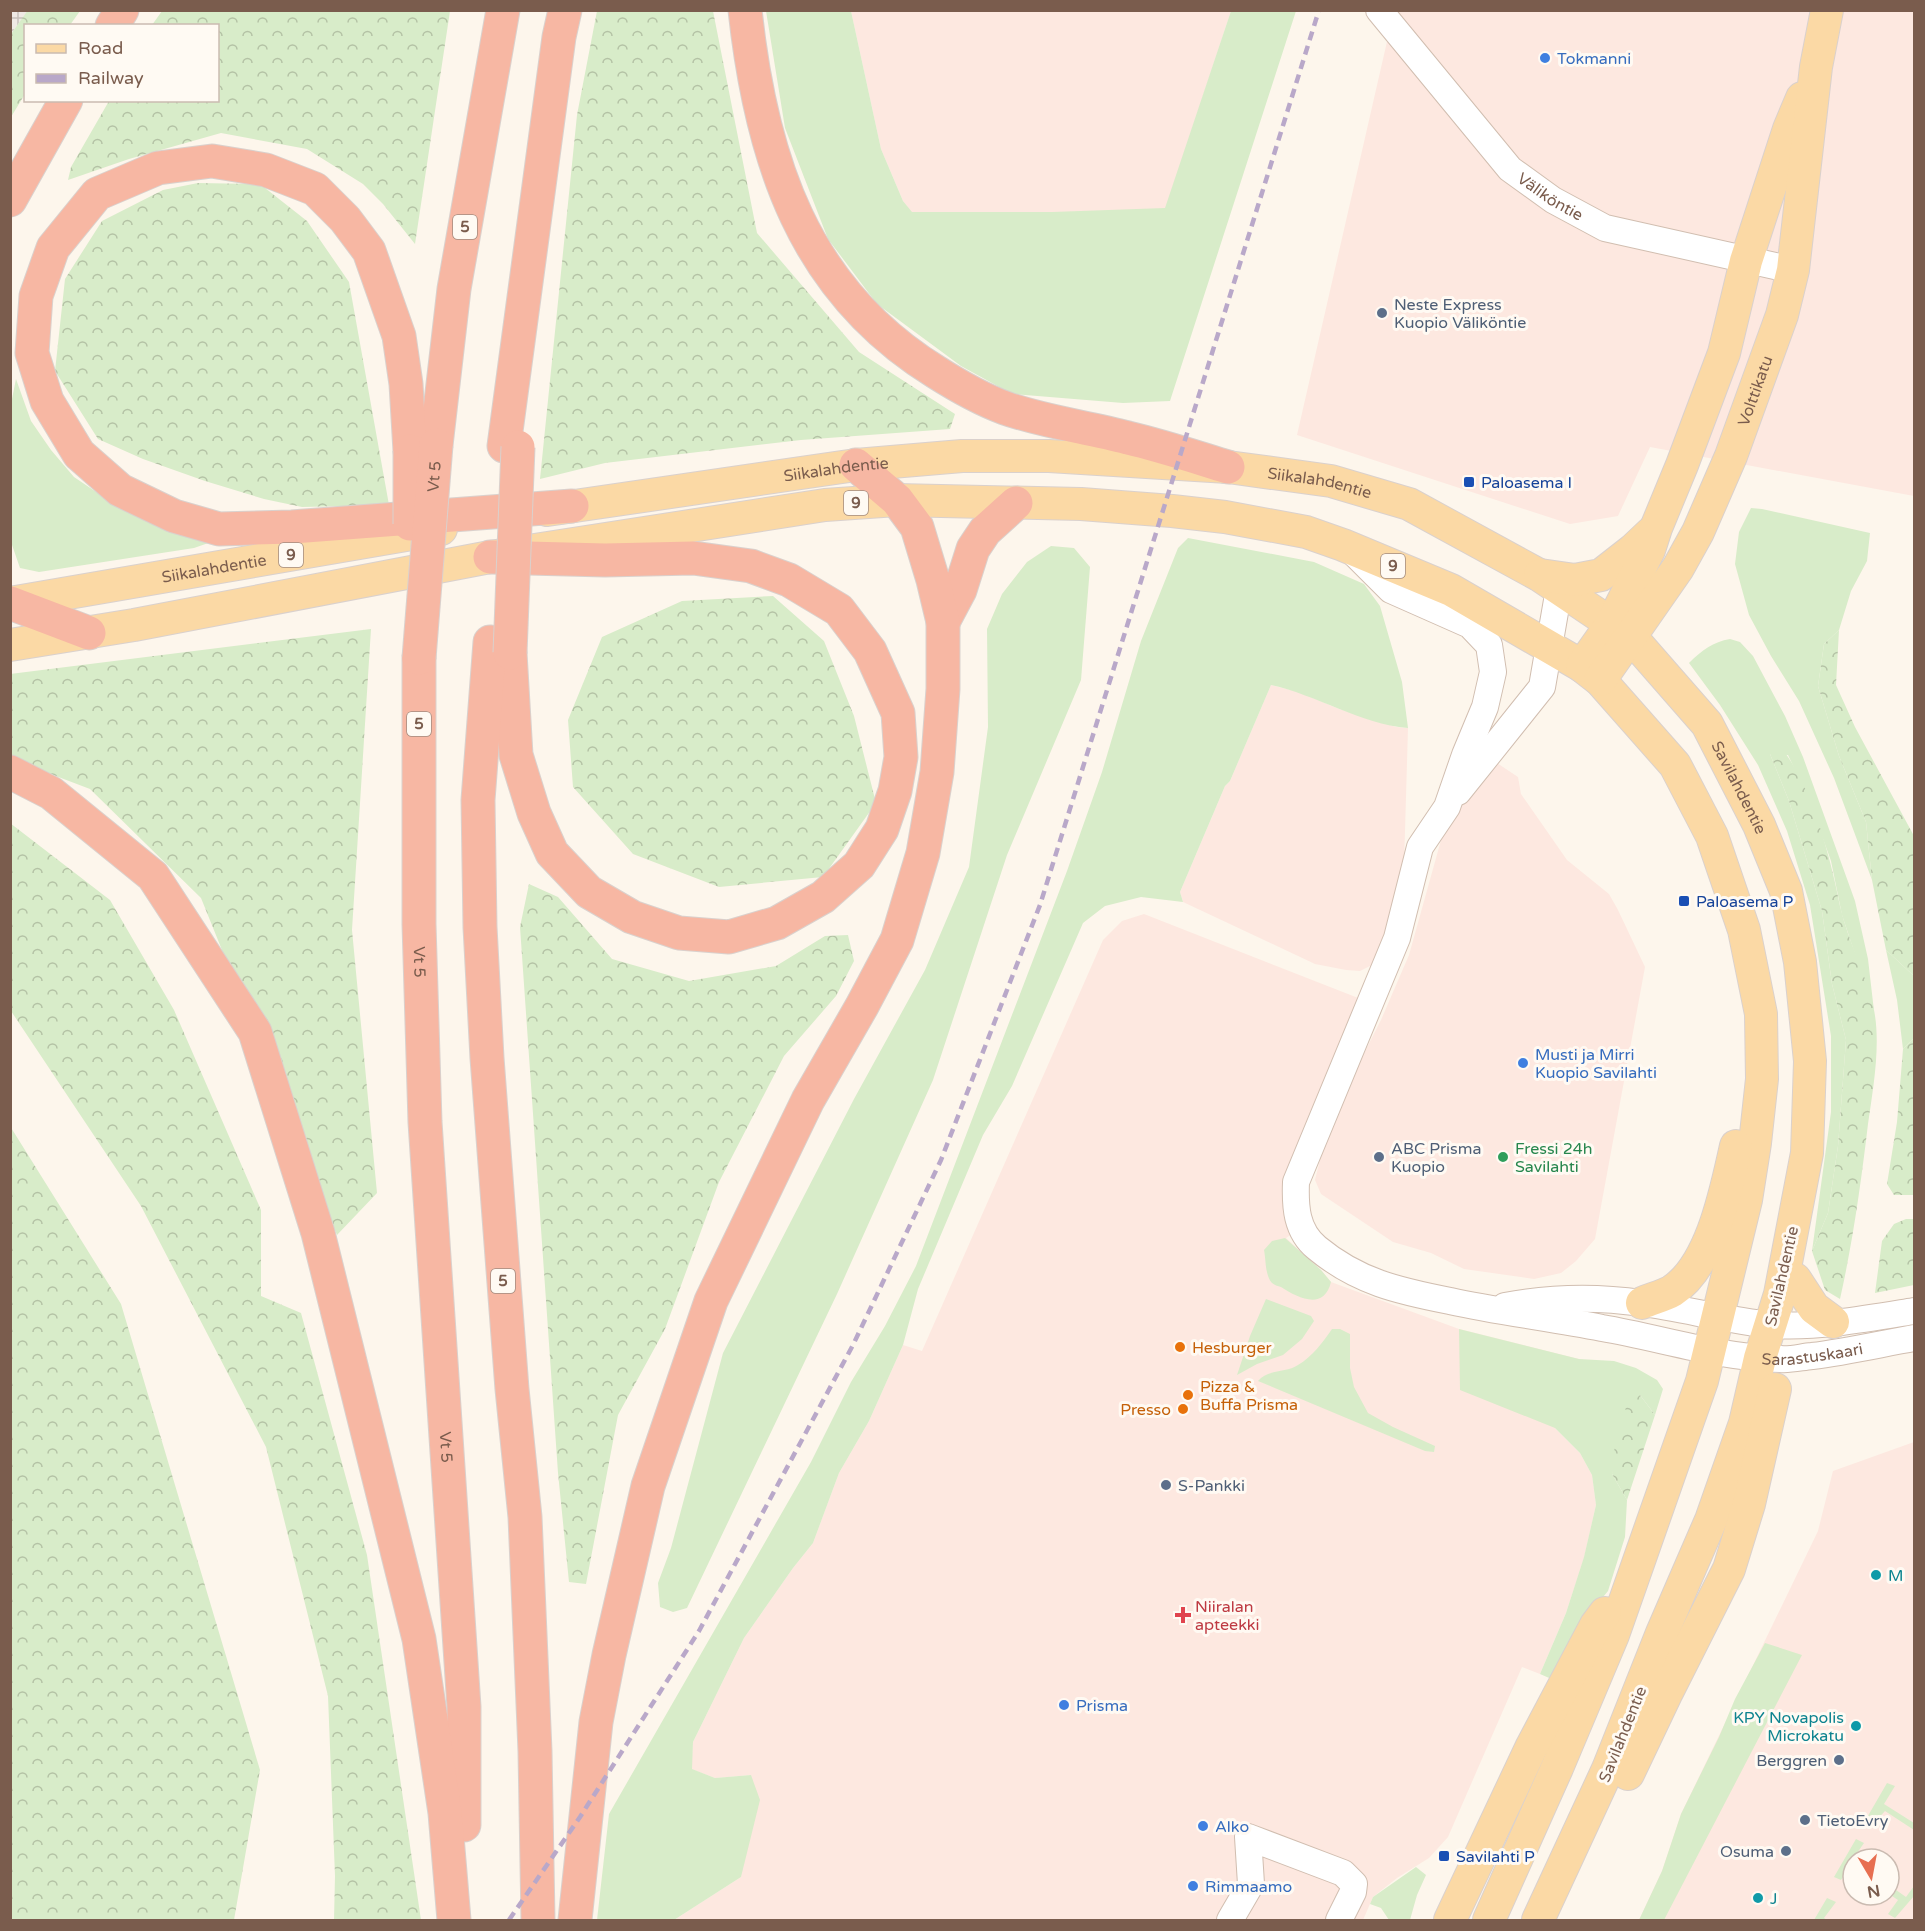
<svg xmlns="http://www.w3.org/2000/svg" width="1925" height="1931" font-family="'Varela Round',sans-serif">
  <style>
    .commercial { fill: #fde8e0; fill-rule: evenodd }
    .industrial { fill: url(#industrial-grid) }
    .grass { fill: #d8ecc9 }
    .forest { fill: url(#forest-crowns) }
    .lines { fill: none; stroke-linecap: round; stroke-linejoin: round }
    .minor-casing { stroke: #d1beb0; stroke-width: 28 }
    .major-casing { stroke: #dad1cd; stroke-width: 34 }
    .highway-casing { stroke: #dad1cd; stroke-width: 35 }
    .minor { stroke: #fff; stroke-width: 26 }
    .major { stroke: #fbd9a5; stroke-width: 32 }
    .highway { stroke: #f7b7a3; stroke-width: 33 }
    .rail { stroke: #b9a8c9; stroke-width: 4.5; stroke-dasharray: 9 6; stroke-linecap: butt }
    .highway-bridge-casing { stroke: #dad1cd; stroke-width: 35; stroke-linecap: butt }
    .highway-bridge { stroke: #f7b7a3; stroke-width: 33 }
    .shop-dot { fill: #3f7fe0; stroke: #fffaf3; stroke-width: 2 }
    .service-dot { fill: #5c6f8a; stroke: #fffaf3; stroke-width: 2 }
    .transit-dot { fill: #1a4fb4; stroke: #fffaf3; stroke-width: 2 }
    .leisure-dot { fill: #2e9e5b; stroke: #fffaf3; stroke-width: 2 }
    .food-dot { fill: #e8710a; stroke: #fffaf3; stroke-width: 2 }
    .culture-dot { fill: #0f9aa8; stroke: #fffaf3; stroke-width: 2 }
    .health-dot { fill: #e0444e; stroke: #fffaf3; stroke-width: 2 }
    .labels { text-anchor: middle; stroke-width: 6; stroke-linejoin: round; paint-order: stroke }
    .shield { fill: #fffaf3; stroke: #a28b7f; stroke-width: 1.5 }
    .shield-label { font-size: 15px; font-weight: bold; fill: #7a5c4d }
    .shop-label { font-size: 16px; fill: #366cbe; stroke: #fffaf3; text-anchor: start }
    .street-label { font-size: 16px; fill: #7a5c4d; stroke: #fffaf3 }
    .service-label { font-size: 16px; fill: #4e5e75; stroke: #fffaf3; text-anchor: start }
    .transit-label { font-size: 16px; fill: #164399; stroke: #fffaf3; text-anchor: start }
    .leisure-label { font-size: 16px; fill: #27864d; stroke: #fffaf3; text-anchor: start }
    .food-label { font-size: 16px; fill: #c56008; stroke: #fffaf3; text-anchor: start }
    .culture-label { font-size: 16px; fill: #0d838f; stroke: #fffaf3; text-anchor: start }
    .health-label { font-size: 16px; fill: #be3a42; stroke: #fffaf3; text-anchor: start }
  </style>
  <defs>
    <pattern id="industrial-grid" width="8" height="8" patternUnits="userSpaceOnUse" patternTransform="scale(1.5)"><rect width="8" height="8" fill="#efe9e4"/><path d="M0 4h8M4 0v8" fill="none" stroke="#c7c0bb"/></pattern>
    <pattern id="forest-crowns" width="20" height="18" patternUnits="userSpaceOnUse" patternTransform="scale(1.5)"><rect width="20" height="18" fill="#d8ecc9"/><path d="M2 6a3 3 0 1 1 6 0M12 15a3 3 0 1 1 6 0" fill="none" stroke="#b4c2a5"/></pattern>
  </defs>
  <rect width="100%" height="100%" fill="#fdf6ec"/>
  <path class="commercial" d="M851 11H1231L1166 208 958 274 903 201 881 149Z
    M1394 11H1914V496L1650 447 1618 516 1570 524 1297 435Z
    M1271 685 1299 692 1339 709 1396 727 1408 728 1404 866 1384 948 1374 964 1360 971 1346 970 1315 964 1183 902 1180 892 1225 786 1230 781Z
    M1497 763 1518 777 1521 794 1567 860 1609 894 1618 910 1645 967 1595 1239 1576 1261 1561 1273 1534 1279 1464 1269 1431 1253 1393 1242 1321 1194 1315 1180 1323 1148 1358 1065 1381 1020 1409 955 1460 772Z
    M1144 914 1371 1003 1312 1139 1301 1228 1286 1238 1321 1270 1331 1282 1459 1329 1579 1359 1555 1428 1580 1453 1592 1475 1596 1505 1584 1558 1566 1613 1540 1674 1522 1667 1448 1837 1429 1858 1397 1878 1373 1897 1363 1920H674L741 1877 751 1775 715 1778 691 1769 693 1742 744 1638 793 1568 813 1543 839 1473 869 1421 903 1345 922 1351 1103 940 1122 921Z
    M1914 1442V1920H1639L1662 1871 1681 1814 1818 1531 1833 1471ZM1853 1859H1889V1895H1853Z"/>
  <path class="industrial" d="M11 11H28L11 34Z"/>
  <path class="grass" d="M766 11H851L881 149 903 201 912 212H1052L1165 208 1231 11H1296L1170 401 1123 403 1012 394 961 366 877 304 828 239 785 128Z
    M16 379 31 421 51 450 74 477 117 506 217 540 194 548 39 572 20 568 11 542 10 409Z
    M1751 508 1762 509 1870 533 1867 561 1851 591 1839 630 1824 644 1818 686 1839 756 1866 822 1872 880 1834 778 1799 701 1771 656 1749 615 1735 564 1739 532Z
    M1188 538 1314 562 1364 584 1380 606 1402 682 1408 728C1360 724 1317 695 1271 685L1230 781 1225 786 1180 892 1183 902 1141 897 1105 906 1083 923 1012 1086 983 1135 918 1289 903 1345 869 1421 839 1473 813 1543 793 1568 744 1638 693 1742 692 1769 715 1778 751 1775 760 1800 741 1877 674 1920H597L609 1814 811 1462 851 1382 885 1326 916 1266 1067 871 1102 772 1141 641 1178 548Z
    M1051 546 1074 548 1090 567 1081 680 1007 855 933 1080 837 1294 687 1608 673 1612 660 1607 658 1583 671 1548 723 1353 854 1099 925 970 969 867 988 727 987 629 1002 594 1027 562Z
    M1730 639 1740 642 1753 656 1785 716 1803 757 1855 901 1868 959 1874 1011 1842 915 1831 861 1808 797 1788 755 1770 754 1789 801 1822 911 1832 984 1846 1040 1838 1146 1828 1213 1812 1251 1831 1112V1036L1810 905 1787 831 1758 765 1720 705 1689 663C1702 650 1713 642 1730 639Z
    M1886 950 1914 976V1038L1903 1049 1897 1000Z
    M1285 1238 1321 1270 1331 1282C1324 1311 1298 1298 1281 1287 1278 1286 1274 1285 1272 1283 1265 1276 1266 1259 1264 1250L1272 1241Z
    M1266 1299 1311 1316 1314 1321 1302 1339 1283 1355 1257 1364 1237 1375 1250 1336Z
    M1332 1329H1340L1350 1334V1368L1354 1387 1368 1413 1393 1427 1435 1446 1434 1452 1425 1451 1258 1381C1268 1369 1286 1373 1298 1365 1312 1357 1323 1342 1332 1329Z
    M1459 1329 1579 1359 1614 1361 1636 1368 1657 1380 1663 1389 1655 1415 1640 1395 1612 1474 1627 1500 1625 1537 1608 1591 1585 1619 1556 1681 1540 1674 1566 1613 1584 1557 1596 1505 1592 1475 1580 1453 1555 1428 1460 1390Z
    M1765 1643 1802 1655 1664 1920H1639L1662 1871 1681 1814 1719 1737 1735 1699Z
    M1887 1783 1895 1786 1884 1804 1914 1823V1830L1885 1811 1873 1824 1865 1821Z
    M1856 1839 1864 1843 1853 1859V1868L1850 1867 1841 1880 1834 1877Z
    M1416 1867 1426 1875 1417 1895 1410 1920H1389L1381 1908 1370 1904 1373 1897Z
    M1889 1885 1906 1897 1914 1886V1896L1895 1918 1888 1914 1898 1900 1889 1894Z
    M1827 1898 1836 1902 1824 1918 1827 1920H1814Z"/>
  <path class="forest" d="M28 10 80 11 70 25 26 26 25 94 11 117V34Z
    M162 11H450L415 244 383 204 363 184 307 149 221 133 129 159 68 180 71 167 109 101 218 100V26L152 25Z
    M597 11H713L757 233 859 352 955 414 950 429 801 440 605 463 540 479 577 115Z
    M198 183 260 184 307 221 349 282 389 505 302 507 264 499 205 481 143 459 98 439 55 371 65 279 102 221 163 190Z
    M773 596 824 641 854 716 876 803 823 877 719 887 633 854 573 787 568 720 602 637 682 601Z
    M371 629 352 930 377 1193 337 1235 201 898 90 789 11 759 10 674Z
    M1839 630 1836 685 1855 727 1914 836V976L1886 950 1872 880 1866 822 1839 756 1818 686 1824 644Z
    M1777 743C1810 778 1831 859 1840 906 1848 942 1867 975 1874 1010 1881 1045 1873 1089 1868 1124 1861 1183 1853 1241 1840 1299L1825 1290 1812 1251 1828 1213 1838 1146 1846 1040 1832 984 1822 911 1789 801 1770 754Z
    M10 823 110 900 174 1010 261 1210V1296L301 1313 367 1555 421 1920H334L335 1876 328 1696 266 1447 141 1206 11 1011Z
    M529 884 558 897 612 959 689 981 776 966 825 936 848 935 854 961 836 996 784 1056 719 1182 665 1329 618 1415 586 1584 569 1582 558 1473 520 927Z
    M1914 1038V1195H1894L1887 1184 1897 1122 1903 1049Z
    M10 1126 121 1304 260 1770 234 1920H11Z
    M1906 1219H1914V1285L1875 1293 1882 1241 1894 1224Z
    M1640 1395 1655 1415 1627 1500 1612 1474 1614 1451 1626 1407Z"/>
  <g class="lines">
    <defs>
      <g id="minor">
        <path id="s1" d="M1379 10 1510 169 1553 200 1605 228 1793 270"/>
        <path id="s2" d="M1353 552 1391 590 1470 625 1489 645 1493 672 1485 707 1465 755 1447 807 1420 847 1397 938 1296 1182C1295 1206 1296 1231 1317 1248 1358 1282 1399 1291 1450 1301 1500 1312 1551 1318 1602 1328 1661 1338 1720 1358 1780 1359 1791 1360 1801 1357 1812 1356 1846 1352 1880 1344 1914 1338"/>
        <path d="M1458 792 1542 687 1559 589"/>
        <path d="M1505 1306C1552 1297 1594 1296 1642 1303 1686 1309 1729 1321 1773 1325 1817 1328 1871 1318 1914 1311"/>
        <path d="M1230 1920 1251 1884 1248 1837 1343 1873 1354 1884 1353 1892 1339 1920"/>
      </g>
      <g id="major">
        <path id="s3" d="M547 510 856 465 962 456H1049L1228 467 1331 481 1409 504 1539 575 1631 637 1707 724 1759 825 1786 891 1800 962 1810 1061 1807 1153 1780 1294 1760 1358 1745 1423 1711 1520 1662 1633 1608 1769 1538 1920"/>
        <path d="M1540 575 1575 580 1601 575 1633 550 1651 533"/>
        <path id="s4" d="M10 603 441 529"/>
        <path d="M10 645 134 625 490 557 825 505 897 500 1081 504 1172 511 1225 517 1306 532 1343 545 1451 590 1582 666 1600 680 1675 765 1712 836 1744 930 1761 1014 1762 1079 1755 1143 1746 1200 1702 1381 1613 1635 1557 1768 1489 1920"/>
        <path d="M1582 666 1611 625 1649 550 1656 528 1682 465 1724 353 1746 261 1789 129 1802 98"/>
        <path id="s5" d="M1600 680 1678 568 1698 532 1731 456 1782 315 1793 270 1816 67 1827 10"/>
        <path d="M1795 1279 1814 1308 1833 1322"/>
        <path d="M1642 1303C1651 1299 1663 1296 1672 1291 1712 1265 1726 1190 1736 1146"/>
        <path d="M1628 1774 1667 1692 1729 1569 1749 1504 1775 1389"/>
        <path d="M1450 1920 1531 1748 1596 1625 1605 1613"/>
      </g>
      <g id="highway">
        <path d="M745 10C761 159 803 290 936 372 958 386 981 399 1005 408 1044 422 1087 427 1128 438 1162 446 1195 457 1228 467"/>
        <path d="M112 26 122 10"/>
        <path d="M10 200 66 100"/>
        <path d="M436 445 454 289 503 10"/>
        <path d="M504 446 559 37 565 10"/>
        <path d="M410 451 406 384 399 336 369 251 345 219 315 189 266 170 212 161 158 168 97 194 53 248 36 296 32 353 47 401 79 454 120 490 174 516 219 529 292 527 572 506"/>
        <path d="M490 557 605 560 693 558 751 566 789 580 839 610 870 651 898 713 901 757 895 791 882 829 859 865 823 897 777 923 729 937 679 933 632 917 589 892 552 853 534 813 516 755 510 653"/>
        <path d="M10 603 89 633"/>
        <path d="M943 622 960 590 973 549 985 531 1016 503"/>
        <path d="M490 642 478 800 480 927 487 1058 512 1389 525 1517 535 1751 538 1920"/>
        <path id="s6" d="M419 658V924L425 1122 464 1707V1825"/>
        <path d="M10 772 51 793 153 876 255 1032 318 1233 419 1639 445 1813 454 1920"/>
        <path d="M575 1920 596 1722 609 1655 648 1486 711 1301 808 1100 862 1006 897 940 923 853 937 772 943 689V622L933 580 917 527 897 500 856 465"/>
      </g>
    </defs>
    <use href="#minor" class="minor-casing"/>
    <use href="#major" class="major-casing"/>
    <use href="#highway" class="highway-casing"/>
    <use href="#minor" class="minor"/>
    <use href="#major" class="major"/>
    <use href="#highway" class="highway"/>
    <path class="rail" d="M509 1920 580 1817 699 1631 853 1345 941 1160 1040 905 1319 10"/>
    <defs>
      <g id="highway-bridge">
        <path d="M410 524V451"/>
        <path d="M510 653 518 447"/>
        <path id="s7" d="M419 658 436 445"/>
      </g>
    </defs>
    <use href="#highway-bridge" class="highway-bridge-casing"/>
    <use href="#highway-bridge" class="highway-bridge"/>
  </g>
  <g class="shop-dot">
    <circle cx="1545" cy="58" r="6"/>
    <circle cx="1523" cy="1063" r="6"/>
    <circle cx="1064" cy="1705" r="6"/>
    <circle cx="1203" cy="1826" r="6"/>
    <circle cx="1193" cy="1886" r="6"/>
  </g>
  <g class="service-dot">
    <circle cx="1382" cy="313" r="6"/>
    <circle cx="1379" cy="1157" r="6"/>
    <circle cx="1166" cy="1485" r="6"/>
    <circle cx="1839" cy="1760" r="6"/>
    <circle cx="1805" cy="1820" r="6"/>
    <circle cx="1786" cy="1851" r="6"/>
  </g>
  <g class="transit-dot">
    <rect x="1463" y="476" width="12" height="12" rx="3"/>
    <rect x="1678" y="895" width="12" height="12" rx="3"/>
    <rect x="1438" y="1850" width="12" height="12" rx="3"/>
  </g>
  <circle class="leisure-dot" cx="1503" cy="1157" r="6"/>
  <g class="food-dot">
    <circle cx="1180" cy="1347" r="6"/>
    <circle cx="1188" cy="1395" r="6"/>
    <circle cx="1183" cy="1409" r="6"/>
  </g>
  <g class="culture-dot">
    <circle cx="1876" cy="1575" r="6"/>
    <circle cx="1856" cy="1726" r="6"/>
    <circle cx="1758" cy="1898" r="6"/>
  </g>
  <path class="health-dot" d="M1180 1606h6v6h6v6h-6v6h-6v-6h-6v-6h6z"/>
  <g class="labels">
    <g class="shield">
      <rect x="453" y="215" width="24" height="24" rx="4.5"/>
      <rect x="844" y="491" width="24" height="24" rx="4.5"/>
      <rect x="279" y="543" width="24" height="24" rx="4.5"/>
      <rect x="1381" y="554" width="24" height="24" rx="4.5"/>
      <rect x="407" y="712" width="24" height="24" rx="4.5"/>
      <rect x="491" y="1269" width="24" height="24" rx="4.5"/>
    </g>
    <g class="shield-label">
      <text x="465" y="232">5</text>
      <text x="856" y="508">9</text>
      <text x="291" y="560">9</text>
      <text x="1393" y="571">9</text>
      <text x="419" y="729">5</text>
      <text x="503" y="1286">5</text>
    </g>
    <g class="shop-label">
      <text x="1557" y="64">Tokmanni</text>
      <text x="1535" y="1060">Musti ja Mirri<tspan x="1535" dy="18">Kuopio Savilahti</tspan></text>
      <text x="1076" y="1711">Prisma</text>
      <text x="1215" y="1832">Alko</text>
      <text x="1205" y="1892">Rimmaamo</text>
    </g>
    <g class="street-label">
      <text dy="6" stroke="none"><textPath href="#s1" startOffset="255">Väliköntie</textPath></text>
      <text dy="6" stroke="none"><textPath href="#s5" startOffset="330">Volttikatu</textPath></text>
      <text dy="6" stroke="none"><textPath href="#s3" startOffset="292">Siikalahdentie</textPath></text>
      <text dy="6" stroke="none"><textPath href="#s7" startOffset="182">Vt 5</textPath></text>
      <text dy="6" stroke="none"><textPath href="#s3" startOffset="778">Siikalahdentie</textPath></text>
      <text dy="6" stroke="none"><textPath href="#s4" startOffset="207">Siikalahdentie</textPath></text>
      <text dy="6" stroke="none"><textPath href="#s3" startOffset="1316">Savilahdentie</textPath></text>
      <text dy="6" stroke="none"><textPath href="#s6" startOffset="304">Vt 5</textPath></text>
      <text transform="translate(1781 1276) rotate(-77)" y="6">Savilahdentie</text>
      <text dy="6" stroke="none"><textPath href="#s2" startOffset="1329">Sarastuskaari</textPath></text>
      <text dy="6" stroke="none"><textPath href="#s6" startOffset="790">Vt 5</textPath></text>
      <text transform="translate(1622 1734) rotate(-68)" y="6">Savilahdentie</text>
    </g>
    <g class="service-label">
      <text x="1394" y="310">Neste Express<tspan x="1394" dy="18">Kuopio Väliköntie</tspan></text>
      <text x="1391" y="1154">ABC Prisma<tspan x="1391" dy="18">Kuopio</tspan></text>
      <text x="1178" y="1491">S-Pankki</text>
      <text x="1827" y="1766" text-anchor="end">Berggren</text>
      <text x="1817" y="1826">TietoEvry</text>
      <text x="1774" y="1857" text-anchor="end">Osuma</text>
    </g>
    <g class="transit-label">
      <text x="1481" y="488">Paloasema I</text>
      <text x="1696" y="907">Paloasema P</text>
      <text x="1456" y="1862">Savilahti P</text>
    </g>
    <g class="leisure-label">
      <text x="1515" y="1154">Fressi 24h<tspan x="1515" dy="18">Savilahti</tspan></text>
    </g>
    <g class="food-label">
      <text x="1192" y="1353">Hesburger</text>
      <text x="1200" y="1392">Pizza &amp;<tspan x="1200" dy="18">Buffa Prisma</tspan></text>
      <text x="1171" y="1415" text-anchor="end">Presso</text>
    </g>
    <g class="culture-label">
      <text x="1888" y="1581">M</text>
      <text x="1844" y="1723" text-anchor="end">KPY Novapolis<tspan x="1844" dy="18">Microkatu</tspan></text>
      <text x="1770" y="1904">J</text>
    </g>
    <g class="health-label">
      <text x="1195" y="1612">Niiralan<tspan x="1195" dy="18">apteekki</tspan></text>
    </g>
  </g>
  <rect width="1925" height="1931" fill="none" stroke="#7a5c4d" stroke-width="24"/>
  <rect x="24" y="24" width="195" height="78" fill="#fffaf3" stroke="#cabbb1" stroke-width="1.5"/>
  <rect x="36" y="44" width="30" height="9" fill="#fbd9a5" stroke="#cabbb1" stroke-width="1.5"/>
  <text x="78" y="54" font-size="18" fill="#7a5c4d">Road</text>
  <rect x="36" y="74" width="30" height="9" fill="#b9a8c9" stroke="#cabbb1" stroke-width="1.5"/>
  <text x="78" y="84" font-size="18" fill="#7a5c4d">Railway</text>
  <g transform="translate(1871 1877) rotate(170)"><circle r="28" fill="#fffaf3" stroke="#cabbb1" stroke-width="1.5"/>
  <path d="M0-4.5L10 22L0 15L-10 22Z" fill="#e76f51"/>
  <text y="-9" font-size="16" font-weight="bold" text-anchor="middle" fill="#7a5c4d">N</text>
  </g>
</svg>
